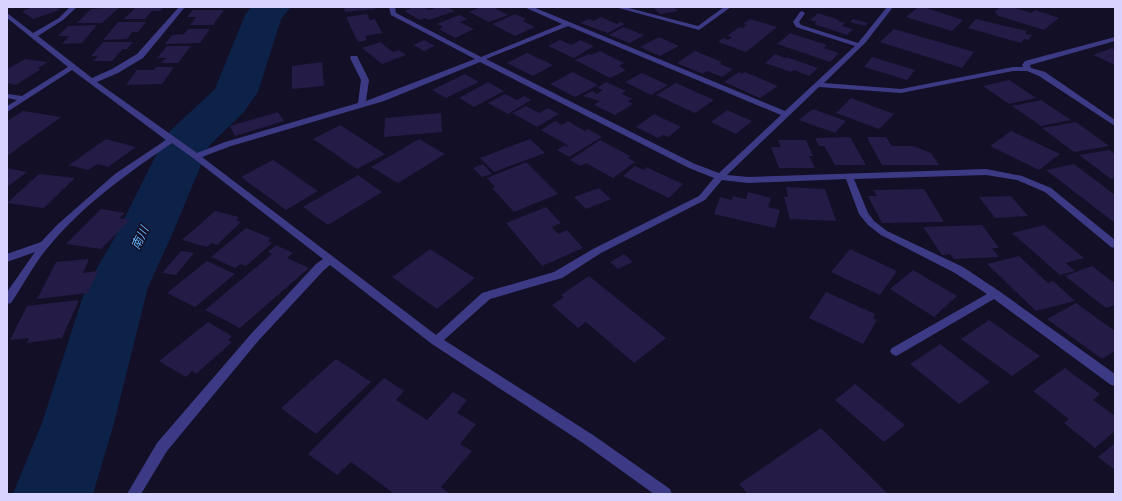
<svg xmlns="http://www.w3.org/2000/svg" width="1122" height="501" font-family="'Noto Sans','Noto Sans JP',sans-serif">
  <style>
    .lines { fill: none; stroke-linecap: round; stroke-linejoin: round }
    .river { fill: #0c2248; fill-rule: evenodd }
    .building { fill: #241b47 }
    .minor { fill: #3d3a85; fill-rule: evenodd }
    .labels { text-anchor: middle; stroke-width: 3; stroke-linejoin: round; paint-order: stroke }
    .water-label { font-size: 12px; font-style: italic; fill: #62b6ff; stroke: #130f26 }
  </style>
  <rect width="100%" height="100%" fill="#130f26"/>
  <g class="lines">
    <path class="river" d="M251 7H291L281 19 258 92 244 112 209 146 171 237 148 287 114 423 93 494H13L42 423 86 287 115 237 163 141 170 131 215 89 245 15Z"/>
  </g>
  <path class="building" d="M34 7H56L60 10 33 19 22 11Z
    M120 7 102 23H77L91 9Z
    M136 7H164L160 11H152L145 19H124Z
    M344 7H374L375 9 345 12Z
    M414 7H423L430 10 438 7H446L455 11 429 20 425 18 420 20 404 11Z
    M481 7H493L508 15 489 22 469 12Z
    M653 7H674L678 11 660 14Z
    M918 7H924L963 20 952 31 906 17Z
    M1001 7H1012L1031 13 1035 10 1059 18 1044 30 996 15 998 14 994 12Z
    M193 10H224L213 25H190L196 17H187Z
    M818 13 839 20 838 21 845 23 842 26 853 29 847 35 814 24 817 22 810 20Z
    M367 14 370 20 375 19 382 33 365 36 367 40 358 42 346 17Z
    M515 14 526 19 523 21 535 27 515 36 492 24Z
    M459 15 468 19 460 22 474 29 455 38 439 29 443 27 437 24Z
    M601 17 617 24 620 22 625 24 608 33 580 23 589 19 594 21Z
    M750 19 777 27 746 52 718 42 723 38 728 40 732 37 727 36 739 27 743 28 747 25 743 24Z
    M853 19 868 23 865 26 850 22Z
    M976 19 1027 31 1025 34 1032 35 1028 40 1024 39 1021 43 968 28Z
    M118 22H146L138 32H132L127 39 103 40Z
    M97 25 82 43 62 44 69 36H58L68 26Z
    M623 27 644 35 630 43 609 35Z
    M188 29H210L200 43 165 44 172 35 184 34Z
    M894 29 974 52 962 68 880 42Z
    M790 33 827 45 824 48 839 53 830 62 777 44Z
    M659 37 679 46 660 56 640 47Z
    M424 40 435 46 424 51 413 45Z
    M560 40 572 45 580 40 594 46 574 58 548 46Z
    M103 42H133L127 49H123L112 61H93L98 56H91Z
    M380 42 393 52 399 50 406 55 382 64 362 48Z
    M167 46H191L178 63H161L166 58H157Z
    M1112 48 1115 50V65L1093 55Z
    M600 51 624 63 619 66 626 70 610 78 575 60 589 54 591 55Z
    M695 51 722 62 720 64 733 69 722 77 707 71 703 74 677 63Z
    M527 53 553 65 533 76 507 63Z
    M775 54 785 58 786 57 818 68 809 76 794 70 791 72 765 63Z
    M872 57 915 70 907 80 864 67Z
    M25 59 48 62 38 68 41 69 16 85 7 83V69Z
    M322 62 324 86 292 89V66Z
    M156 67H174L162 84 126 85 137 70H154Z
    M573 72 598 85 575 97 550 84Z
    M739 72 742 74 745 72 778 86 760 98 724 82Z
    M642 73 668 85 651 95 625 82Z
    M465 74 479 82 446 98 432 90Z
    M1009 80 1036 98 1009 104 983 86Z
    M488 82 504 91 474 107 459 98Z
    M606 82 626 91 622 94 632 99 628 101 633 104 615 115 594 105 600 101 583 96 592 91 597 94 603 90 597 88Z
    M676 83 714 100 695 113 656 95Z
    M505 94 517 100 524 96 531 100 508 114 488 103Z
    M851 98 894 114 879 129 836 113Z
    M1041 100 1071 120 1041 126 1012 106Z
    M526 106 539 113 548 108 559 114 537 127 512 113Z
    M813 109 846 121 835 133 799 120Z
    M727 110 752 121 736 134 711 122Z
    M23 111 61 117 7 156V121Z
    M278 112 284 121 235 136 230 126Z
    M441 113 442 132 384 137 385 118Z
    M654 114 681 127 668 137 663 135 658 138 636 127Z
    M555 121 562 125 568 121 585 131 588 129 602 137 569 157 557 150 565 145 567 147 569 146 541 130Z
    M1076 122 1109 146 1074 152 1042 128Z
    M340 125 385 154 357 169 313 139Z
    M1011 131 1060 154 1039 170 990 146Z
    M850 137 866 165H835L824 146H819L815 138Z
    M868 137H886L892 146H913L931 153 939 165H882L867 138Z
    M106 139 136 147 108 167 98 164 88 170 69 165Z
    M419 139 445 154 398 183 371 167Z
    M530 139 545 153 494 172 480 158Z
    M600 140 630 156 628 158 635 162 613 178 586 163 581 166 570 160Z
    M778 140H806L813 156H809L815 168H779L771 147H781Z
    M1109 150 1115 154V178L1111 179 1079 155Z
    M273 160 318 191 286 210 241 177Z
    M526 162 558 194 514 212 492 188 495 187 487 178Z
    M483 164 492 174 482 177 473 168Z
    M1074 164 1115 195V223L1046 170Z
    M635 166 644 170 646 167 683 184 669 198 623 176Z
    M7 168 27 172 7 187Z
    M39 174 75 178 44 208 7 203Z
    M358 175 382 192 328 225 303 207Z
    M786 187 825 189 836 221 790 219 784 197H788Z
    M599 188 611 199 586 209 574 197Z
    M924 189 944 222 882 223 868 196H877L873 190Z
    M748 192 771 198 768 207 780 210 775 228 714 214 720 197 732 200 733 196 746 199Z
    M1011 196 1028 216 995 218 979 197Z
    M546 207 561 223 552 227 558 234 567 230 583 248 542 266 506 223Z
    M101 209 125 213 119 218 130 220 101 249 66 244Z
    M215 211 239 217 236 220 241 222 217 245 212 243 207 247 182 240Z
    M982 225 999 248H992L999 257 954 259 950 254 942 255 923 227Z
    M1044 225 1084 258 1066 263 1075 271 1060 275 1012 233Z
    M246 228 271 238 268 241 272 243 246 266 241 264 235 268 211 257Z
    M276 245 293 253 287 258 309 268 240 328 205 310 272 254 268 252Z
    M430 249 475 278 437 309 392 277Z
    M850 249 897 271 880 295 831 272Z
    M181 251 194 253 176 275 162 273Z
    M624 254 633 262 618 269 610 262Z
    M1019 256 1048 283 1053 281 1075 301 1036 311 987 264Z
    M89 259 83 273 98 271 88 293 37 299 56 262Z
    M207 261 235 274 195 307 167 293Z
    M1092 266 1113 282 1115 281V305L1106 308 1065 276Z
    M913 270 957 296 934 317 890 289Z
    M589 276 666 338 634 363 586 322 578 328 552 305 564 297 561 295Z
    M826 292 875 314 873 318 877 320 863 344 809 318Z
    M79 300 62 338 27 343 29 338 10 340 27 306Z
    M1076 303 1115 331V351L1102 359 1047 319Z
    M989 320 1040 356 1012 376 961 339Z
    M208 322 232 336 228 340 232 342 196 374 192 371 186 377 159 361Z
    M940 344 990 382 959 404 910 364Z
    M336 359 371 382 316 434 281 408Z
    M1065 368 1100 394 1093 400 1115 416V431L1095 448 1064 423 1069 419 1033 391Z
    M384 378 404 391 396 400 427 420 453 392 467 400 457 413 476 424 460 444 472 451 441 487 450 494H390L392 492 351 462 337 475 308 454Z
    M855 384 905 425 884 442 835 400Z
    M821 428 888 494H748L739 484Z
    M1115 443V470L1098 457Z"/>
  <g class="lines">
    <path class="minor" d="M70 7H77L63 20 38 36 92 78 112 69 137 54 179 7H185L143 58 118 73 97 82 197 153 225 142 358 103 361 80 350 58 351 56H357L369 80 366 101 475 59 391 15 389 7H395L396 13 481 57 562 24 524 7H533L785 111 855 46 796 27 793 22 800 12 802 11 805 13 799 22 801 25 858 43 887 7H893L866 42 824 83 901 89 1013 67H1023L1022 65 1025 61 1115 37V41L1030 65 1031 68 1045 72 1115 120V126L1039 76 1027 71H1013L901 93 819 87 727 175 748 177 986 169 1022 176 1051 188 1115 240V248L1111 247 1045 192 1017 180 986 175 854 179 868 213 874 221 887 231 963 267 999 291 1115 374V386L1111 385 994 299 900 354 896 356 892 354 890 351 892 348 987 294 955 273 881 235 868 225 859 214 846 179 748 183 722 180 705 200 601 253 562 278 490 299 444 340 593 435 670 489 672 494H654L583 443 432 344 330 265 324 270 259 340 167 451 141 494H127L157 443 251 334 316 264 323 259 193 158 172 143C128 173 84 204 50 245 35 262 24 284 11 303L7 304V292L35 252 7 262V254L41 242 57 225 115 174 166 140 72 70 7 112V106L17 100 7 98V94L22 96 68 67 7 18V13L33 33 59 18ZM568 26 781 115 719 173 695 164 486 59ZM480 62 689 168 714 178 699 196 593 249 554 272 482 293 436 335 202 157 231 146 384 101Z
      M615 7H625L698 26 724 7H731L699 30Z"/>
  </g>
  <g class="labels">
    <g class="water-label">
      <text transform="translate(140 238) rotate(-65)" y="4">南川</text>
    </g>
  </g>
  <rect width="1122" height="501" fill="none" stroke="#d9d4ff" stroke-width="16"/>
</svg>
